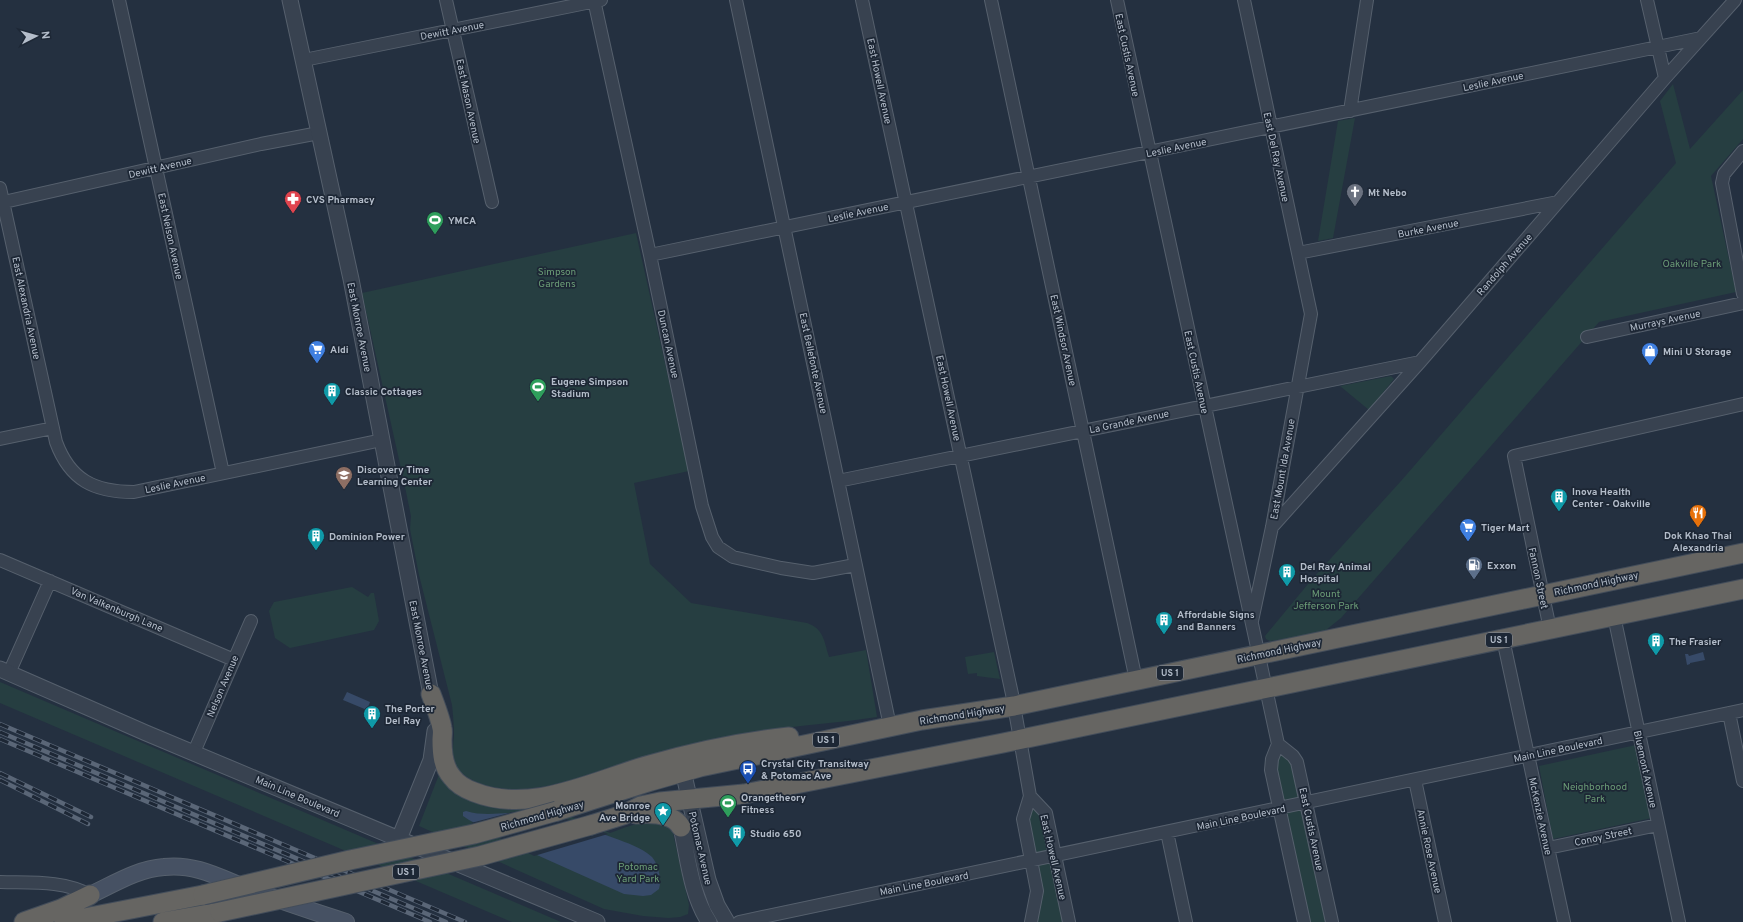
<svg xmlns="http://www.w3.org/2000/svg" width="1743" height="922" font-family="Overpass,sans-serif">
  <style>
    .green { fill: #263e41 }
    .water { fill: #374a68 }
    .pier { fill: #243040 }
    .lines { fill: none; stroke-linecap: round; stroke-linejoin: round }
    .minor-casing { stroke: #56606d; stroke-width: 14 }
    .tertiary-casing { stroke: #56606d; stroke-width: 17 }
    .secondary-casing { stroke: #56606d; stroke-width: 18 }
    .trunk-casing { stroke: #434d5a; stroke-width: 21 }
    .minor { stroke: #384250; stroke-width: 12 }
    .tertiary { stroke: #384250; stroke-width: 15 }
    .secondary { stroke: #465163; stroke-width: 16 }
    .trunk { stroke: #666562; stroke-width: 19 }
    .rail-casing { stroke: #5a6677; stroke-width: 4.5 }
    .rail { stroke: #1d2735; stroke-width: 3; stroke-dasharray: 9; stroke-linecap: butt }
    .trunk-bridge-casing { stroke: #434d5a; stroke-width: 21; stroke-linecap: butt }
    .trunk-bridge { stroke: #666562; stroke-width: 19 }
    .labels { text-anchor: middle; stroke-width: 3.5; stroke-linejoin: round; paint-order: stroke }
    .shield { fill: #1d2735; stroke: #87909d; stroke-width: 1 }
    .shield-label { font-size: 9px; font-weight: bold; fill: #b4bdca }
    .street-label { font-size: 10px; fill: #b4bdca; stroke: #1d2735 }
    .poi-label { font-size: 10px; font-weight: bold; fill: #b4bdca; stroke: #1d2735; text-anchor: start }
    .park-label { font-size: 10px; fill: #6b9c76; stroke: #1d2735 }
  </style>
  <rect width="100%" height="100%" fill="#243040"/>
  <path class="green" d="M1673 84 1690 149 1743 90V139L1711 176 1736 292 1599 322 1341 618 1321 634 1270 641 1266 639 1265 636 1313 578 1401 481 1676 163 1660 101Z
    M1355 118 1333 238 1318 241 1338 121Z
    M636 233 689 471 634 483 650 564 691 603 807 623C824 629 824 641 829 657L866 650 877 717C839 723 800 725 762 731 722 737 681 749 641 758 604 767 571 784 533 788 511 791 481 789 463 774 450 764 453 749 454 735 454 725 453 715 452 705L419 575 410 529 411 516 404 482 362 293Z
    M1391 376 1394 379 1369 410 1340 386Z
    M352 587 368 597 371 593H374L379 621 374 630 290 648 275 638 269 611 274 602Z
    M994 652 1000 679 977 676V673L968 674 965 657Z
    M0 682 561 922H512L0 703Z
    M1636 745 1652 818 1553 839 1539 766Z
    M1281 751 1293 761 1327 922H1308L1274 765Z
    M440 772 445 776 541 804 610 833C631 825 651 816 672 829L689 905 688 914 680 917 668 918 643 916 604 909 419 826Z
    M1032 802 1045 813 1069 922H1035L1026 819Z"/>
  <path class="water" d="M1703 652 1705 660 1690 663V664L1687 665 1685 654H1688L1689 656Z
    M347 692 370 702 367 710 343 700Z
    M466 811C485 817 504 812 523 813 555 816 585 827 614 838 627 843 641 847 652 857 658 864 662 879 659 889L651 895 643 896 624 894 528 851 469 820 463 816V812Z"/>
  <path class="pier" d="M523 811 576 821 608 834 534 856 471 823 513 812Z"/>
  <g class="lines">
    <defs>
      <path id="minor" d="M119 0 223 473
        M446 0 492 202
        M594 0 650 255 702 506 712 537 718 547 733 557 781 568 813 573 855 565
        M736 0 890 726
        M862 0 1012 694 1030 796 1023 819 1037 891 1031 922
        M991 0 1136 680
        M1117 0 1278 744 1272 759 1271 770 1304 922
        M1244 0 1311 314 1272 527 1252 621
        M1647 0 1665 78
        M304 60 601 0
        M1350 111 1367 0
        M1743 151 1724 174 1722 183 1743 294
        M0 188 56 442C70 480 94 492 134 492L382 440
        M0 203 261 144 319 133
        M1298 253 1558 202
        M650 255 1701 38
        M1587 337 1743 303
        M0 439 53 428
        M838 481 1420 362
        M1272 527 1420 362 1665 78 1735 0
        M0 560 234 660
        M1614 616 1679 922
        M1550 629 1514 456 1743 404
        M1503 639 1564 922
        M9 673 50 581
        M1729 713 1743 781
        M1278 744 1293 756 1297 762 1332 922
        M194 752 251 621
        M1415 780 1445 922
        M1030 796 1046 813 1069 922
        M1167 832 1186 922
        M1548 848 1658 825
        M0 882C30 883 63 880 90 895
        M739 922 1743 710"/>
      <path id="tertiary" d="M290 0 351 279 433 705
        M0 669 146 733 597 922
        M683 771 708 880 717 905 727 922
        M681 827C688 858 691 895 709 922
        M399 839 431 760 435 731"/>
      <path id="secondary" d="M90 895C114 884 137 869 164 867 196 863 222 879 251 890 282 901 314 912 346 922"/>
      <path id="trunk" d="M431 694C435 705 440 717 442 728 443 732 442 736 442 740 442 753 443 767 452 777 457 784 466 789 474 792 532 815 595 780 650 765 695 752 742 742 789 737
        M557 811 651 781 700 767 922 720 1014 706 1743 553
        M636 814C650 813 673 813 681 827
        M591 825 623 815 641 806 660 802 744 794 1003 743 1743 589
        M24 922 61 909 90 895
        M64 922 203 895
        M163 922 220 912"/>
    </defs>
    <use href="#minor" class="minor-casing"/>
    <use href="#tertiary" class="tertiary-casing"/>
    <use href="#secondary" class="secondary-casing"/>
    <use href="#trunk" class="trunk-casing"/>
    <use href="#minor" class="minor"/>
    <use href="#tertiary" class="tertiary"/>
    <use href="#secondary" class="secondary"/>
    <use href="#trunk" class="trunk"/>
    <defs>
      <path id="rail" d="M0 724 465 922
        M0 732 446 922
        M0 739 430 922
        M0 773 91 817
        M0 780 88 824"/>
    </defs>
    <use href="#rail" class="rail-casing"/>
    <use href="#rail" class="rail"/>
    <defs>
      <path id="trunk-bridge" d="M203 895 350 860 474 834 557 811
        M220 912 480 856 591 825"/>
    </defs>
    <use href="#trunk-bridge" class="trunk-bridge-casing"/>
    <use href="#trunk-bridge" class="trunk-bridge"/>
  </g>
  <defs>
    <symbol id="church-pin" viewBox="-11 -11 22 30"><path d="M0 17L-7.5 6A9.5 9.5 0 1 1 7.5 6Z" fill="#6b7280" stroke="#1d2735"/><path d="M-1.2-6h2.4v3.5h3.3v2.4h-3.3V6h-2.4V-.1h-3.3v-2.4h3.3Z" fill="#fff"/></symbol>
    <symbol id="pharmacy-pin" viewBox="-11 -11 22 30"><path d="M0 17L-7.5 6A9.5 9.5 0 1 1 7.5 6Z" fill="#e0444e" stroke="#1d2735"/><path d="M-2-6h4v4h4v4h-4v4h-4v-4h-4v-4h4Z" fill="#fff"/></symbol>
    <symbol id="stadium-pin" viewBox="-11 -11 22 30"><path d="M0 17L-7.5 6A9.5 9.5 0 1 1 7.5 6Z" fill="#2e9e5b" stroke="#1d2735"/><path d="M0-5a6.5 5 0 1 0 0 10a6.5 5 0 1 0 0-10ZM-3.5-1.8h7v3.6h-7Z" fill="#fff"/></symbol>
    <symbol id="supermarket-pin" viewBox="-11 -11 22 30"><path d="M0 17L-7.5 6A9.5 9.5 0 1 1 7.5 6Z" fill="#3f7fe0" stroke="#1d2735"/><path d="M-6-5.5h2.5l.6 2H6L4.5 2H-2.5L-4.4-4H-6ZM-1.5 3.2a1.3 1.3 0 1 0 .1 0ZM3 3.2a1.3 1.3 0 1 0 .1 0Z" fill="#fff"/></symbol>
    <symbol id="shop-pin" viewBox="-11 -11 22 30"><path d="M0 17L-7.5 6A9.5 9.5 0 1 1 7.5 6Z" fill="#3f7fe0" stroke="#1d2735"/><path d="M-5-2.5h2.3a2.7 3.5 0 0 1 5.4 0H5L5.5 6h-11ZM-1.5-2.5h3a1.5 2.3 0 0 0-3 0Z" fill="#fff"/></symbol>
    <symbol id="building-pin" viewBox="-11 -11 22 30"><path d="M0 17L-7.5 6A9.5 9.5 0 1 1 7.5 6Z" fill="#0f9aa8" stroke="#1d2735"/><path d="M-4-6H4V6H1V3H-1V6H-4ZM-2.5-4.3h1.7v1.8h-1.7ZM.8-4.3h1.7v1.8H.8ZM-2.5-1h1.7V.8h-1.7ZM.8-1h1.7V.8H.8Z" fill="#fff"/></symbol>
    <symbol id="school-pin" viewBox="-11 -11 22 30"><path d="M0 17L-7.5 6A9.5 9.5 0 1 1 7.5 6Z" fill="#8d6e63" stroke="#1d2735"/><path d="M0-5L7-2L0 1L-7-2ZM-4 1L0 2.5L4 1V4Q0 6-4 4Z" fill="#fff"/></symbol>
    <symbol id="restaurant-pin" viewBox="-11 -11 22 30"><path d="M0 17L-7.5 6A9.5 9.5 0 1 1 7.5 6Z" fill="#e8710a" stroke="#1d2735"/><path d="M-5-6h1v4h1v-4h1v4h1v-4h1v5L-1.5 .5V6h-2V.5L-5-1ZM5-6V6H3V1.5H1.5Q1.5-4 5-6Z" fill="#fff"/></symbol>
    <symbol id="fuel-pin" viewBox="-11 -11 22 30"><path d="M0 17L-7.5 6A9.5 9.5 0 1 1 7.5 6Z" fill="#5c6f8a" stroke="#1d2735"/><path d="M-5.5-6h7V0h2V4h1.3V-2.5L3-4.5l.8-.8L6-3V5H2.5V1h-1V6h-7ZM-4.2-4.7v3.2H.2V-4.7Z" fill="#fff"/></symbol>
    <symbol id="bus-pin" viewBox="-11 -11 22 30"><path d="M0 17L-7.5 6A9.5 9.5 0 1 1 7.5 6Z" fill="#1a4fb4" stroke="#1d2735"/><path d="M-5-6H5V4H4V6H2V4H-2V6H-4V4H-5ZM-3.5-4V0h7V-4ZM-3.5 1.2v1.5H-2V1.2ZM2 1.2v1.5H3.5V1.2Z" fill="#fff"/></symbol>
    <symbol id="sight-pin" viewBox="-11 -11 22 30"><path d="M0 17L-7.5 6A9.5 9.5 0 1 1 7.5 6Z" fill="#0f9aa8" stroke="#1d2735"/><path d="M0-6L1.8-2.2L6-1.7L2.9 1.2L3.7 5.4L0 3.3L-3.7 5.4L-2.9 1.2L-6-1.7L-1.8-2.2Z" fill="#fff"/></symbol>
  </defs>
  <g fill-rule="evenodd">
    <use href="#church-pin" x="1345" y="182" width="20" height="27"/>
    <use href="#pharmacy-pin" x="283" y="189" width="20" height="27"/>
    <use href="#stadium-pin" x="425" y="210" width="20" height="27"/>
    <use href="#supermarket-pin" x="307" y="339" width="20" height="27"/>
    <use href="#shop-pin" x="1640" y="341" width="20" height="27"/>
    <use href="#stadium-pin" x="528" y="377" width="20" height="27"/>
    <use href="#building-pin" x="322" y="381" width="20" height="27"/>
    <use href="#school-pin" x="334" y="465" width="20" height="27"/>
    <use href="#building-pin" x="1549" y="487" width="20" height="27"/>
    <use href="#restaurant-pin" x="1688" y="503" width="20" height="27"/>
    <use href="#supermarket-pin" x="1458" y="517" width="20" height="27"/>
    <use href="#building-pin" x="306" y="526" width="20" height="27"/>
    <use href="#fuel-pin" x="1464" y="555" width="20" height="27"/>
    <use href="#building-pin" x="1277" y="562" width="20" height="27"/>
    <use href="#building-pin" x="1154" y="610" width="20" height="27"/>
    <use href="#building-pin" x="1646" y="631" width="20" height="27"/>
    <use href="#building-pin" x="362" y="704" width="20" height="27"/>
    <use href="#bus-pin" x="738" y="759" width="20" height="27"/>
    <use href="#stadium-pin" x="718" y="793" width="20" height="27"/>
    <use href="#sight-pin" x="653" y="801" width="20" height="27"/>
    <use href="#building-pin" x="727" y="823" width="20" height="27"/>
  </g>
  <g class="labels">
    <g class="shield">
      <rect x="1486" y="633" width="26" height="14" rx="3"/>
      <rect x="1157" y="666" width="26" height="14" rx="3"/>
      <rect x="813" y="733" width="26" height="14" rx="3"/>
      <rect x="393" y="865" width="26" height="14" rx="3"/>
    </g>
    <g class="shield-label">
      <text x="1499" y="643">US 1</text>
      <text x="1170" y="676">US 1</text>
      <text x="826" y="743">US 1</text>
      <text x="406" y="875">US 1</text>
    </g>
    <g class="street-label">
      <text transform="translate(452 30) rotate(-11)" y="4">Dewitt Avenue</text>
      <text transform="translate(1128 55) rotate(78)" y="4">East Custis Avenue</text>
      <text transform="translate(880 81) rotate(78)" y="4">East Howell Avenue</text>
      <text transform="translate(1493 81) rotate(-12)" y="4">Leslie Avenue</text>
      <text transform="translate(469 101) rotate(78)" y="4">East Mason Avenue</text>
      <text transform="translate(1176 147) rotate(-12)" y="4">Leslie Avenue</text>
      <text transform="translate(1277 157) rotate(78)" y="4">East Del Ray Avenue</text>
      <text transform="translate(160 167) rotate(-13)" y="4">Dewitt Avenue</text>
      <text transform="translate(858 212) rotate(-12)" y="4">Leslie Avenue</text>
      <text transform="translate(1428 228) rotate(-11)" y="4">Burke Avenue</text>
      <text transform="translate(171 236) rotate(78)" y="4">East Nelson Avenue</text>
      <text transform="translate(1504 264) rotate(-49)" y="4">Randolph Avenue</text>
      <text transform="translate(27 308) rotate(78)" y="4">East Alexandria Avenue</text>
      <text transform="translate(1665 320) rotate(-12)" y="4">Murrays Avenue</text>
      <text transform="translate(360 327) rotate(79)" y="4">East Monroe Avenue</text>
      <text transform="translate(1064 340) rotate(78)" y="4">East Windsor Avenue</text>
      <text transform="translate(669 344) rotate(78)" y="4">Duncan Avenue</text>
      <text transform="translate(814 363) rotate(78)" y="4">East Bellefonte Avenue</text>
      <text transform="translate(1197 372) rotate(78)" y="4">East Custis Avenue</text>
      <text transform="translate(949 398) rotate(78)" y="4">East Howell Avenue</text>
      <text transform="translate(1129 421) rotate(-12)" y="4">La Grande Avenue</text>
      <text transform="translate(1282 469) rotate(-80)" y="4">East Mount Ida Avenue</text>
      <text transform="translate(175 483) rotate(-12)" y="4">Leslie Avenue</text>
      <text transform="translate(1539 578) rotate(78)" y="4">Fannon Street</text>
      <text transform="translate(1596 583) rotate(-12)" y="4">Richmond Highway</text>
      <text transform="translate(117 609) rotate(23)" y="4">Van Valkenburgh Lane</text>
      <text transform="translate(422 645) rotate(79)" y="4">East Monroe Avenue</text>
      <text transform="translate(1279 650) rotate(-12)" y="4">Richmond Highway</text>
      <text transform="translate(222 686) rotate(-67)" y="4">Nelson Avenue</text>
      <text transform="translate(962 714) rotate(-9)" y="4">Richmond Highway</text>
      <text transform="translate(1558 749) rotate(-12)" y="4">Main Line Boulevard</text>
      <text transform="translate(1646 769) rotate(78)" y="4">Bluemont Avenue</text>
      <text transform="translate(298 796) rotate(23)" y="4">Main Line Boulevard</text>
      <text transform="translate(542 815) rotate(-16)" y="4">Richmond Highway</text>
      <text transform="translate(1541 816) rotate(78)" y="4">McKenzie Avenue</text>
      <text transform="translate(1241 817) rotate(-12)" y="4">Main Line Boulevard</text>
      <text transform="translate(1312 829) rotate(78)" y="4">East Custis Avenue</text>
      <text transform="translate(1603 836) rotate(-12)" y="4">Conoy Street</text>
      <text transform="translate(701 848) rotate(77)" y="4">Potomac Avenue</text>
      <text transform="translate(1430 851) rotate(78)" y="4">Annie Rose Avenue</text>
      <text transform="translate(1054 857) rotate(77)" y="4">East Howell Avenue</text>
      <text transform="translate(924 883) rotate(-11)" y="4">Main Line Boulevard</text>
    </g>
    <g class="poi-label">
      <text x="1368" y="196">Mt Nebo</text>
      <text x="306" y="203">CVS Pharmacy</text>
      <text x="448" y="224">YMCA</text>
      <text x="330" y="353">Aldi</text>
      <text x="1663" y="355">Mini U Storage</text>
      <text x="551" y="385">Eugene Simpson<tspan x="551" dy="12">Stadium</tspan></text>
      <text x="345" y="395">Classic Cottages</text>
      <text x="357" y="473">Discovery Time<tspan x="357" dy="12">Learning Center</tspan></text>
      <text x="1572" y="495">Inova Health<tspan x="1572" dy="12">Center - Oakville</tspan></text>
      <text x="1481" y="531">Tiger Mart</text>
      <text x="1698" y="539" text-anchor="middle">Dok Khao Thai<tspan x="1698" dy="12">Alexandria</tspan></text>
      <text x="329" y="540">Dominion Power</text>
      <text x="1487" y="569">Exxon</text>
      <text x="1300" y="570">Del Ray Animal<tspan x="1300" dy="12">Hospital</tspan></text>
      <text x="1177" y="618">Affordable Signs<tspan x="1177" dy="12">and Banners</tspan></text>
      <text x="1669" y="645">The Frasier</text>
      <text x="385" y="712">The Porter<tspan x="385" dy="12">Del Ray</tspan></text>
      <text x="761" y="767">Crystal City Transitway<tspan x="761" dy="12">&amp; Potomac Ave</tspan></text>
      <text x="741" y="801">Orangetheory<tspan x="741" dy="12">Fitness</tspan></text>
      <text x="650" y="809" text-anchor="end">Monroe<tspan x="650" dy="12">Ave Bridge</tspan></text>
      <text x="750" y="837">Studio 650</text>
    </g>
    <g class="park-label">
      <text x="1692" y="267">Oakville Park</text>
      <text x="557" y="275">Simpson<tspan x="557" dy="12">Gardens</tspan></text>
      <text x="1326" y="597">Mount<tspan x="1326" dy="12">Jefferson Park</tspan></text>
      <text x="1595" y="790">Neighborhood<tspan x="1595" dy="12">Park</tspan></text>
      <text x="638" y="870">Potomac<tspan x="638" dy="12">Yard Park</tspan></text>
    </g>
  </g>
  <g transform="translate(36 36) rotate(84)" stroke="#1d2735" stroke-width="3" paint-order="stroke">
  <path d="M0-3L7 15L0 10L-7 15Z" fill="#b4bdca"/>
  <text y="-6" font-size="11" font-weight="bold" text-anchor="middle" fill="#b4bdca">N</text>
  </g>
</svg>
